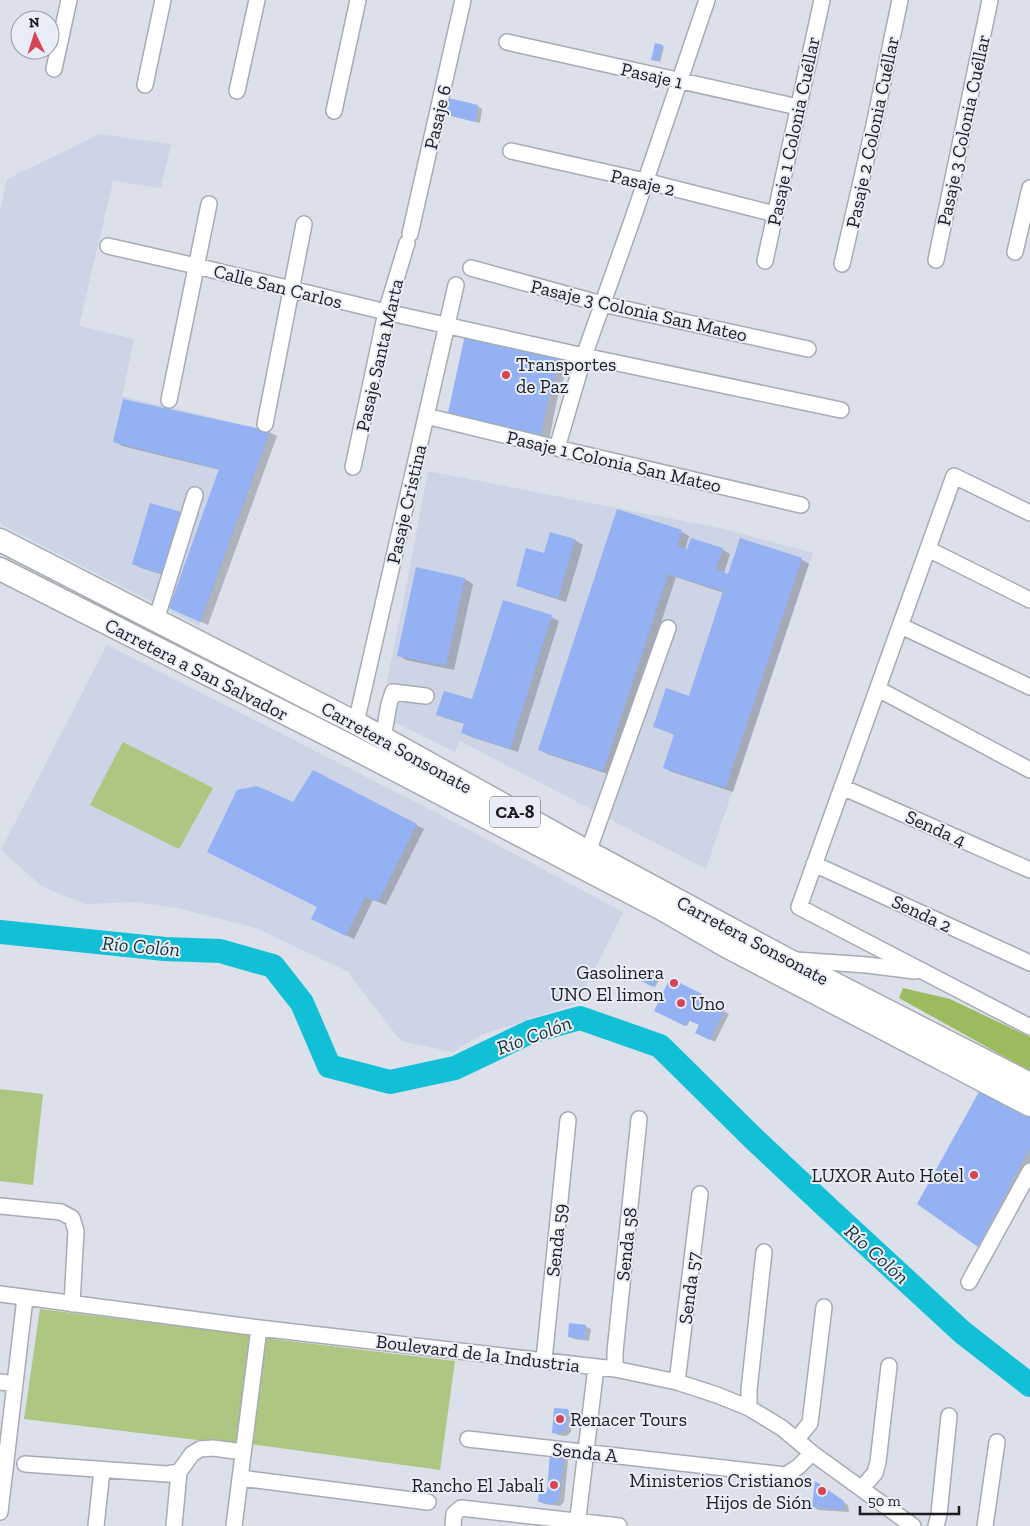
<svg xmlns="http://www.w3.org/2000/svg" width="1030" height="1526" font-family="'Zilla Slab',serif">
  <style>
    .built { fill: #ccd4e5 }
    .green { fill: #adc681 }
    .forest { fill: #9cbb5e }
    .shadow { fill: #0003 }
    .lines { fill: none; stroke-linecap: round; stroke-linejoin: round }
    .river { stroke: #11c0d7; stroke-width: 24 }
    .building { fill: #94b1f3 }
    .minor-casing { stroke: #a6abb4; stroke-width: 18 }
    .highway-casing { stroke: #a6abb4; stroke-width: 25 }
    .minor { stroke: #fff; stroke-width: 15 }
    .highway { stroke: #fff; stroke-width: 22 }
    .poi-dot { fill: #d54554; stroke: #e8edf7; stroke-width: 2 }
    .labels { text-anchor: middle; stroke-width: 4; stroke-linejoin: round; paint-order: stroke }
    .shield { fill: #e8edf7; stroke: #585b60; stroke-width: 1 }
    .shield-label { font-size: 18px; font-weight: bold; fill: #1b1c20 }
    .street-label { font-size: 19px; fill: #1b1c20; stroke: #e8edf7 }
    .poi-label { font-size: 19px; fill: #1b1c20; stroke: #e8edf7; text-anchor: end }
    .water-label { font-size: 20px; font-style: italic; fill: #183034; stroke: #e8edf7 }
  </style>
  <rect width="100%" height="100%" fill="#dbe0ea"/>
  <path class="built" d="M100 134 171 144 161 188 113 181 79 326 134 339 122 396 270 431 199 626 0 524V212L7 179Z
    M428 471 724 529 813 553 706 869 460 741 455 752 380 715 407 583Z
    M107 645 439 814 623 912 578 1003 481 1035 453 1052 401 1041 350 975 351 973 256 928 178 908 135 902 85 904 43 887 1 850Z"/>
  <path class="green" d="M123 742 213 788 179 849 90 805Z
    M0 1089 43 1094 33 1185 0 1181Z
    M40 1309 258 1336 247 1446 24 1419Z
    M264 1338 455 1361 440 1470 250 1444Z"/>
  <path class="forest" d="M903 988 950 999 1030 1037V1071L899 998Z"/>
  <path class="shadow" d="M662 46 664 47 660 62 654 60Z
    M477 106 482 109 480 123 451 116 446 113Z
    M561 357 569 361 557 400 548 445 456 421Z
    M269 432 277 436 208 625 178 612 220 470 122 446 115 441Z
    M618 511 682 532 689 536 685 550 722 549 730 554 724 573 729 575 801 559 809 564 733 792 672 772 664 768 675 735 662 730 655 726 690 697 724 593 676 577 611 775 547 754 539 749Z
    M180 514 188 518 170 577 141 568 133 564Z
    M551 534 575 540 583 545 566 602 525 589 517 585 545 554Z
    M417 569 465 579 473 584 454 670 406 660 398 655Z
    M551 617 559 621 518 752 471 737 463 733 465 724 445 718 438 714 473 701Z
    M293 803 416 825 424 829 386 905 373 900 354 939 321 923 319 907Z
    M648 970 661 977 655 987 643 980Z
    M703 996 701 1002 710 1007 711 1005 729 1014 715 1042 702 1035 700 1025 690 1020 687 1026 655 1010 695 1005 698 1007Z
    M1030 1118V1173L989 1252 918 1203Z
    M586 1327 591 1329 589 1341 574 1339 569 1336Z
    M568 1410 572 1413 571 1432 566 1436 559 1435 554 1433Z
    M563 1457 568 1460 564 1502 560 1506 544 1504 539 1501 548 1493Z
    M820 1485 848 1505 849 1512 818 1510 814 1507Z"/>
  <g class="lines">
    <path class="river" d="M0 932 165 949 220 951 273 966 302 1003 329 1066 390 1082 455 1068 530 1032 580 1018 660 1046 754 1139 832 1212 962 1332 1030 1385"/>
  </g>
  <path class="building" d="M655 43 663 45 658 61 651 60Z
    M448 98 478 105 475 122 445 114Z
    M465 335 562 356 549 395 540 441 447 417Z
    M123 399 270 431 200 622 169 608 219 469 113 442Z
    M150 503 181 512 162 574 132 564Z
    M617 509 682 530 677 546 687 549 691 538 723 548 716 569 728 574 740 538 802 558 725 788 663 768 674 734 653 727 666 688 689 696 723 591 668 574 603 771 538 750Z
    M550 532 575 539 558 598 516 586 526 548 544 553Z
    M416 567 465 578 446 666 397 656Z
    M503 600 552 615 510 749 461 733 464 723 436 715 444 691 472 699Z
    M313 770 417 824 378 902 365 897 346 936 311 919 317 907 207 852 237 790 257 786 293 802Z
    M648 969 660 975 653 987 641 981Z
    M670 978 702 994 699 1000 709 1005 710 1003 725 1010 710 1040 695 1033 699 1025 688 1020 685 1026 654 1011Z
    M979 1092 1030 1117V1147L978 1247 917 1204Z
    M569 1323 586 1325 585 1339 568 1337Z
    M554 1408 568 1409 567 1429 560 1434 552 1433Z
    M550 1453 564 1456 559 1499 554 1504 538 1502 539 1491 547 1492Z
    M815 1481 844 1501V1510L812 1507Z"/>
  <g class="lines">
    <defs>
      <path id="minor" d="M507 42 798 107
        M54 69 69 0
        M145 85 163 0
        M237 91 257 0
        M334 111 358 0
        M511 151 645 181 775 214
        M410 234 463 0
        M108 246 196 266 386 312 584 356 841 410
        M1015 252 1030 188
        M936 260 990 0
        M765 261 822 0
        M842 264 874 125 900 0
        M471 268 602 304 808 349
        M169 400 209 204
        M426 416 557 448 801 505
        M265 424 304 224
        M557 448 584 356 633 218 707 0
        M353 467 386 312 407 243
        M1030 513 954 476 799 907 1030 1027
        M928 549 1030 600
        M156 620 195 495
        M901 626 1030 687
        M878 689 1030 770
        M356 723 456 285
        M383 738 389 704 393 692 426 696
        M842 787 1030 870
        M588 852 668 628
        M814 864 1030 963
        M796 960 867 965 915 971
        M0 1206 61 1212 72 1218 76 1231 72 1304
        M969 1282 1030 1171
        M0 1294 259 1328 615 1369 677 1382 717 1395 749 1408 782 1428 812 1453 913 1526
        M544 1360 568 1120
        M615 1369V1352L639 1119
        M0 1382 15 1384
        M677 1382 700 1194
        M749 1408V1390L764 1252
        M468 1439 786 1475 798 1467 812 1453
        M797 1439 810 1423 824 1307
        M25 1464 167 1474 179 1472
        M240 1478 428 1502
        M862 1488 875 1473 878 1462 889 1366
        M0 1512 25 1298
        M96 1526 102 1470
        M174 1526 179 1472 192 1454 200 1449 213 1448 243 1452
        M234 1526 259 1328
        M453 1526 454 1514 461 1508 619 1526
        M577 1526 596 1367
        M936 1526 939 1514 949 1416
        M985 1526 997 1442"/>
      <path id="highway" d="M0 540 356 723 588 852 788 960 1030 1084
        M0 569 348 745 662 909 726 946 1030 1105"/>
    </defs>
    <use href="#minor" class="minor-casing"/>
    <use href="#highway" class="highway-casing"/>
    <use href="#minor" class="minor"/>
    <use href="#highway" class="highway"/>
  </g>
  <g class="poi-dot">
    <circle cx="506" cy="375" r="5"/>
    <circle cx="674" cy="983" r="5"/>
    <circle cx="681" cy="1003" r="5"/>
    <circle cx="974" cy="1175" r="5"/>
    <circle cx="560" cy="1419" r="5"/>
    <circle cx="554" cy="1485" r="5"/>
    <circle cx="822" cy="1491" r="5"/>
  </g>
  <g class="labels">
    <rect class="shield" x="490" y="796.5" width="50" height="31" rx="4"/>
    <g class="shield-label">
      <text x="515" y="818">CA-8</text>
    </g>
    <g class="street-label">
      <text transform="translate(652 75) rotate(13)" y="7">Pasaje 1</text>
      <text transform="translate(437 117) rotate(-77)" y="7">Pasaje 6</text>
      <text transform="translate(963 130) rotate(-78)" y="7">Pasaje 3 Colonia Cuéllar</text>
      <text transform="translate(793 131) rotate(-78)" y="7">Pasaje 1 Colonia Cuéllar</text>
      <text transform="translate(872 132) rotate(-78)" y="7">Pasaje 2 Colonia Cuéllar</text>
      <text transform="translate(643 182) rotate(13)" y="7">Pasaje 2</text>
      <text transform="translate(278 286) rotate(14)" y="7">Calle San Carlos</text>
      <text transform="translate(639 310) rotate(13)" y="7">Pasaje 3 Colonia San Mateo</text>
      <text transform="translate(379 355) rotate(-77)" y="7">Pasaje Santa Marta</text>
      <text transform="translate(614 461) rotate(13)" y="7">Pasaje 1 Colonia San Mateo</text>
      <text transform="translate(406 504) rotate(-77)" y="7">Pasaje Cristina</text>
      <text transform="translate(197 669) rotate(27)" y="7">Carretera a San Salvador</text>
      <text transform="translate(397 747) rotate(29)" y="7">Carretera Sonsonate</text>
      <text transform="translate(936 828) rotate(24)" y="7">Senda 4</text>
      <text transform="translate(922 913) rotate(25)" y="7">Senda 2</text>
      <text transform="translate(753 940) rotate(28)" y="7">Carretera Sonsonate</text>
      <text transform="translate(556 1240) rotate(-84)" y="7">Senda 59</text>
      <text transform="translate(626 1244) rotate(-84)" y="7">Senda 58</text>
      <text transform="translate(689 1288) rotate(-83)" y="7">Senda 57</text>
      <text transform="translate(478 1353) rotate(7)" y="7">Boulevard de la Industria</text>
      <text transform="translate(585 1452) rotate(6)" y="7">Senda A</text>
    </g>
    <g class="poi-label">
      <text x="516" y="371" text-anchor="start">Transportes<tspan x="516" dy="22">de Paz</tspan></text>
      <text x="664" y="979">Gasolinera<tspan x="664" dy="22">UNO El limon</tspan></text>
      <text x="691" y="1010" text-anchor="start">Uno</text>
      <text x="964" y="1182">LUXOR Auto Hotel</text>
      <text x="570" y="1426" text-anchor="start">Renacer Tours</text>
      <text x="812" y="1487">Ministerios Cristianos<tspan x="812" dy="22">Hijos de Sión</tspan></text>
      <text x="544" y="1492">Rancho El Jabalí</text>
    </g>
    <g class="water-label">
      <text transform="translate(141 946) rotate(5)" y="7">Río Colón</text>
      <text transform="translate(534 1035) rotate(-20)" y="7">Río Colón</text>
      <text transform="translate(877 1254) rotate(42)" y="7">Río Colón</text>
    </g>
  </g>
  <g transform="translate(35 35) rotate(356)"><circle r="24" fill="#e8edf7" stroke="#9699a1"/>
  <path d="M0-4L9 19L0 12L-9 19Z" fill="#d54554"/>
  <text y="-8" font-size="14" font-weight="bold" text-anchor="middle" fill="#1b1c20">N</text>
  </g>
  <path d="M860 1506v8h99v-8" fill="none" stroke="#1b1c20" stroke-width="2.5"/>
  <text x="868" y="1506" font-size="15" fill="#1b1c20" stroke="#e8edf7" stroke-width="4" paint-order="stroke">50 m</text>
</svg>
